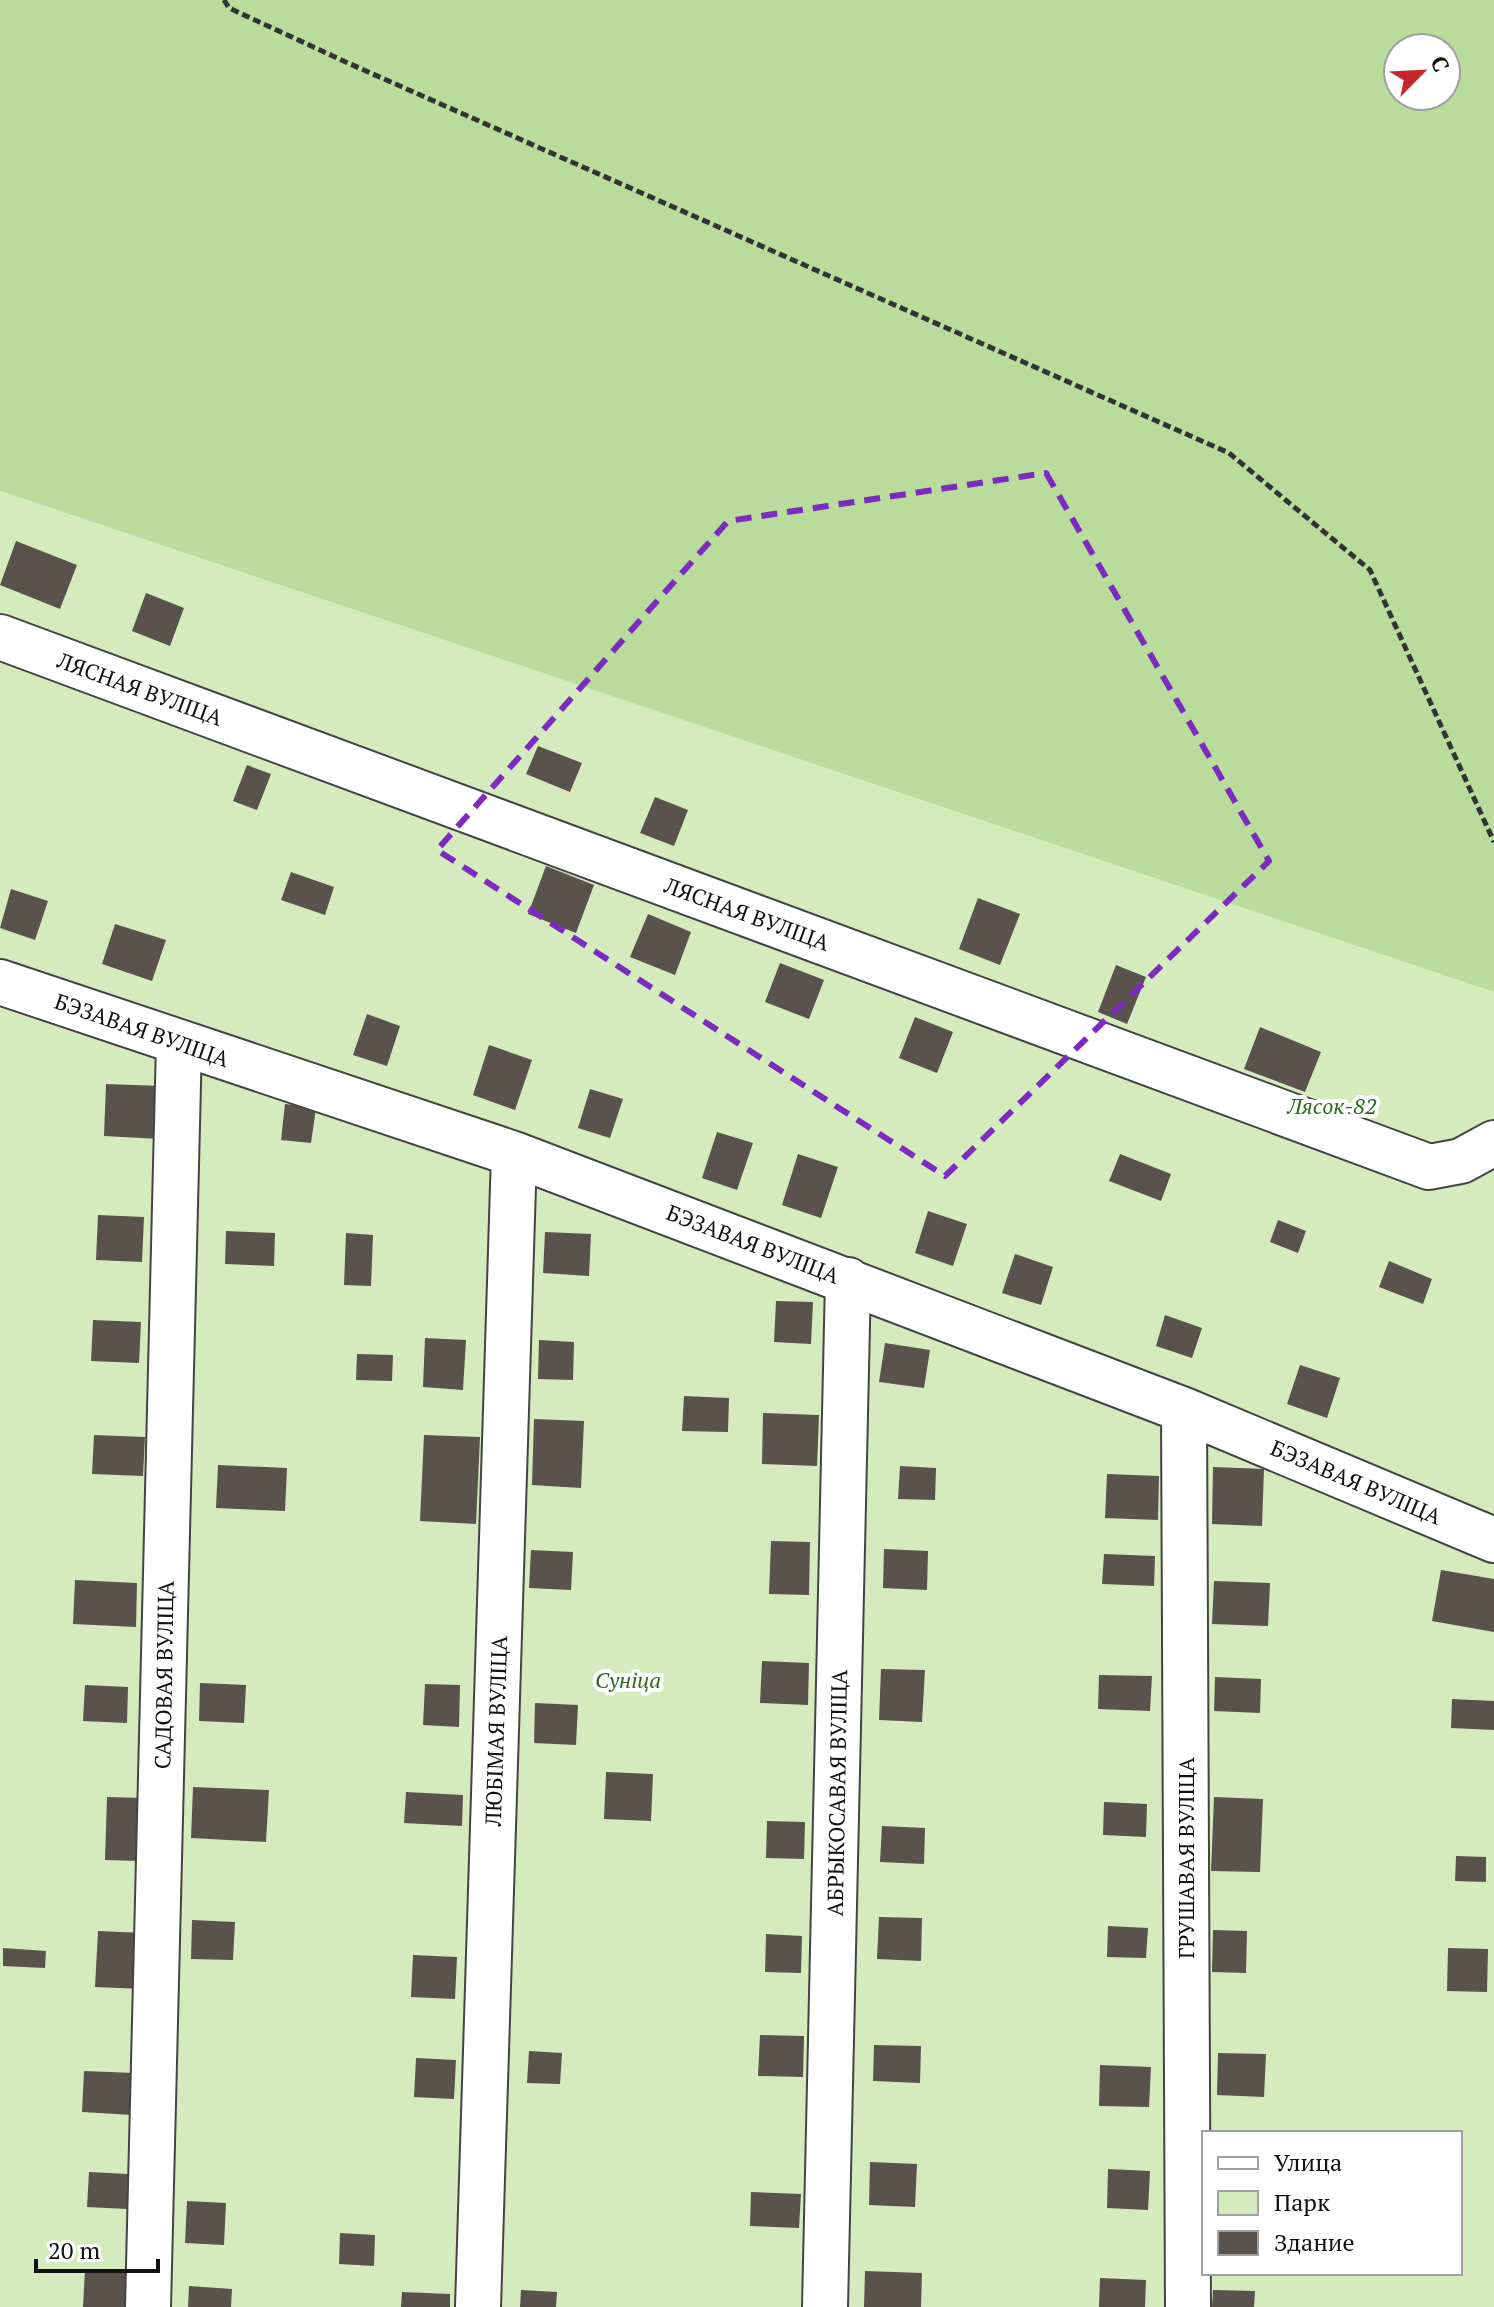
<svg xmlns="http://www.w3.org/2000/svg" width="1494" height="2307" font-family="'PT Serif',serif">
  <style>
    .green { fill: #d5ebbd; fill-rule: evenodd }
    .forest { fill: #b9dc9c; fill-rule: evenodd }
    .building { fill: #5a524d }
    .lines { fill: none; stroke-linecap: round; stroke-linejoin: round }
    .minor-casing { stroke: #444; stroke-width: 48 }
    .path { stroke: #333; stroke-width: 5; stroke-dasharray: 8 4; stroke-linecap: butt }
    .minor { stroke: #fff; stroke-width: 44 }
    .marked { fill: none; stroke: #7b2cbf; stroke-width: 6; stroke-dasharray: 16 10; stroke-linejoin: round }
    .labels { text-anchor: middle; stroke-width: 8; stroke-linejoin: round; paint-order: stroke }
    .street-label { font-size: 22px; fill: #111; stroke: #fff }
    .park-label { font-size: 22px; font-style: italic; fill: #2f6b1f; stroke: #fff }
  </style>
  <rect width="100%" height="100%" fill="#fffdf5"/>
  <path class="green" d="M0 491 1494 992V2307H0ZM1204 2133H1460V2273H1204Z"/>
  <path class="forest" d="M0 0H1494V992L0 491ZM1398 48H1446V96H1398Z"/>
  <path class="building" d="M16 541 77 565 60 609 0 585Z
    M146 593 184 608 170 646 132 631Z
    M538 746 582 763 570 792 526 774Z
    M247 765 271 774 257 810 233 801Z
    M655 797 688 810 674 846 640 833Z
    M546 866 594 885 576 933 528 914Z
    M291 872 334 887 325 915 281 900Z
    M11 889 48 901 35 940 0 928Z
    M978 898 1020 914 1000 965 959 949Z
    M648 914 691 932 675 975 630 957Z
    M115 924 166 940 152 981 102 964Z
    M780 963 824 980 809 1019 765 1002Z
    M1116 965 1146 977 1127 1024 1098 1012Z
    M367 1014 400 1026 387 1066 353 1055Z
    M915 1017 953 1032 937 1073 899 1058Z
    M1260 1027 1321 1052 1305 1092 1244 1069Z
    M489 1045 532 1060 515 1110 473 1095Z
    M106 1084 162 1086 159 1139 104 1136Z
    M590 1089 623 1099 610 1138 578 1128Z
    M285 1104 316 1108 311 1143 281 1140Z
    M717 1132 753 1143 737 1190 702 1178Z
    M798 1154 838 1167 821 1218 782 1205Z
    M1120 1154 1171 1174 1161 1201 1109 1181Z
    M928 1211 967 1224 953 1266 915 1253Z
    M98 1215 144 1217 142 1262 96 1260Z
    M1278 1220 1306 1231 1298 1253 1270 1242Z
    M226 1231 275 1233 274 1266 225 1264Z
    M545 1232 591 1234 589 1276 543 1273Z
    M346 1233 373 1235 371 1286 344 1285Z
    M1015 1254 1053 1267 1041 1305 1002 1293Z
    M1389 1261 1432 1279 1423 1304 1379 1287Z
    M776 1301 813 1302 811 1344 774 1342Z
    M1165 1315 1202 1328 1192 1358 1156 1346Z
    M93 1320 141 1322 139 1363 91 1361Z
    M425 1338 466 1340 463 1390 423 1387Z
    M539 1340 574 1342 573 1380 538 1379Z
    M885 1343 930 1350 924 1388 879 1382Z
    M357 1354 393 1355 392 1381 356 1380Z
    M1300 1365 1340 1378 1327 1418 1287 1404Z
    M684 1396 729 1398 728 1432 682 1431Z
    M763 1413 819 1415 817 1466 762 1464Z
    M534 1419 584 1421 581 1488 532 1485Z
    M94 1435 145 1437 143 1476 92 1474Z
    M424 1435 480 1437 476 1524 420 1521Z
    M218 1465 287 1468 285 1511 216 1508Z
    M900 1466 936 1468 935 1500 898 1499Z
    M1213 1467 1264 1469 1262 1526 1212 1524Z
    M1107 1474 1159 1476 1158 1520 1105 1518Z
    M771 1541 810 1542 809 1595 769 1594Z
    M884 1549 928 1551 927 1590 883 1588Z
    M531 1550 573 1552 571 1590 529 1588Z
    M1104 1554 1155 1556 1154 1586 1102 1584Z
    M1441 1570 1494 1579V1632L1432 1621Z
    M75 1580 137 1583 136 1627 73 1624Z
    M1214 1581 1270 1583 1268 1626 1212 1624Z
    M762 1661 809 1663 808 1705 760 1703Z
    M881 1669 925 1670 922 1722 879 1720Z
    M1099 1675 1152 1676 1150 1711 1098 1709Z
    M1215 1677 1261 1679 1260 1713 1214 1711Z
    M200 1683 246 1685 244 1723 199 1721Z
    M425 1684 460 1685 459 1727 423 1725Z
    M85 1685 128 1687 127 1723 83 1721Z
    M1452 1699 1494 1701V1730L1451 1728Z
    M535 1703 578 1705 576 1745 534 1743Z
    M606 1772 653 1774 651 1821 604 1819Z
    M193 1787 269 1790 266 1842 191 1838Z
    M406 1792 463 1795 462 1826 404 1823Z
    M107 1797 145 1798 142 1861 105 1860Z
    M1214 1797 1263 1799 1260 1872 1211 1871Z
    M1104 1802 1147 1804 1146 1837 1103 1835Z
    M767 1821 805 1822 804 1859 766 1858Z
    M882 1826 925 1828 924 1864 880 1862Z
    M1456 1856 1486 1857V1882L1455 1881Z
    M879 1917 922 1918 921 1961 877 1959Z
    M192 1920 235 1922 233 1960 191 1959Z
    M1108 1926 1148 1928 1146 1958 1107 1957Z
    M1213 1930 1247 1931 1246 1973 1212 1972Z
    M98 1931 144 1933 142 1989 95 1987Z
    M766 1934 802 1936 801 1973 765 1972Z
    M3 1948 46 1951 45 1968 3 1966Z
    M1448 1948 1488 1949 1487 1992 1447 1991Z
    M413 1955 457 1957 455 1999 411 1997Z
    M760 2035 804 2036 803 2077 758 2076Z
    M874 2045 921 2046 920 2083 873 2081Z
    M529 2051 562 2053 560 2084 527 2083Z
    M1218 2053 1266 2054 1264 2097 1217 2095Z
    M416 2058 456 2060 454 2099 414 2097Z
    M1100 2065 1151 2067 1149 2107 1099 2106Z
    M84 2071 134 2073 132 2115 82 2112Z
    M870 2162 917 2164 915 2207 869 2205Z
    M1108 2169 1150 2171 1148 2210 1107 2208Z
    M89 2172 128 2174 127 2209 87 2207Z
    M751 2192 801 2194 799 2228 750 2226Z
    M187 2201 226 2203 224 2245 185 2243Z
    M340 2233 375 2235 374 2266 339 2264Z
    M85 2269 134 2271 133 2307H83Z
    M865 2271 922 2273 921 2307H864Z
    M1100 2278 1146 2280 1145 2307H1099Z
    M189 2286 232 2289 231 2307H188Z
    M521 2290 557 2292 556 2307H520Z
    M1213 2290 1255 2291 1254 2307H1212Z
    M402 2292 450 2294V2307H401Z"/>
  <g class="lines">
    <defs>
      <path id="minor" d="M0 637 1429 1167 1461 1161 1494 1143
        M0 982 514 1154 1184 1410 1494 1540
        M1184 1410 1188 2307
        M148 2307 179 1043
        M478 2307 514 1154
        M825 2307 848 1280"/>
    </defs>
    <use href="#minor" class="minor-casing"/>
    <path class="path" d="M224 0 229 8 348 63 1229 453 1370 570 1494 842"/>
    <use href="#minor" class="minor"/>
  </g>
  <path class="marked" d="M1046 473 1269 861 945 1176 437 850 728 521Z"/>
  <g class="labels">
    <g class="street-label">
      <text transform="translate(140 689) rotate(20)" y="8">ЛЯСНАЯ ВУЛІЦА</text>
      <text transform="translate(747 914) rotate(20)" y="8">ЛЯСНАЯ ВУЛІЦА</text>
      <text transform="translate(142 1030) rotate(19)" y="8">БЭЗАВАЯ ВУЛІЦА</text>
      <text transform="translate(753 1244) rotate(21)" y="8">БЭЗАВАЯ ВУЛІЦА</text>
      <text transform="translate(1356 1482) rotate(23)" y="8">БЭЗАВАЯ ВУЛІЦА</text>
      <text transform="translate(164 1675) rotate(-89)" y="8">САДОВАЯ ВУЛІЦА</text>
      <text transform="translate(496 1731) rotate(-88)" y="8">ЛЮБІМАЯ ВУЛІЦА</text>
      <text transform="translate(837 1793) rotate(-89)" y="8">АБРЫКОСАВАЯ ВУЛІЦА</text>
      <text transform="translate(1186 1858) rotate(-90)" y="8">ГРУШАВАЯ ВУЛІЦА</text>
    </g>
    <g class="park-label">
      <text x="1332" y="1114">Лясок-82</text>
      <text x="628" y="1688">Суніца</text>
    </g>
  </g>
  <rect x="1202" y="2131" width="260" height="144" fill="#ffffff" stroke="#a0a0a0" stroke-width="2"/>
  <rect x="1218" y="2157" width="40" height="12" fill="#ffffff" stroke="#a0a0a0" stroke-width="2"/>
  <text x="1274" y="2171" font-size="24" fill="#111111">Улица</text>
  <rect x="1218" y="2191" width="40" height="24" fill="#d5ebbd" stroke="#a0a0a0" stroke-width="2"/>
  <text x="1274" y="2211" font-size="24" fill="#111111">Парк</text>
  <rect x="1218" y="2231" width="40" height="24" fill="#5a524d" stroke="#a0a0a0" stroke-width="2"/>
  <text x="1274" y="2251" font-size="24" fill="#111111">Здание</text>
  <g transform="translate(1422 72) rotate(66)"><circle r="38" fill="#ffffff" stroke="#a0a0a0" stroke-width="2"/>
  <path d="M0-6L14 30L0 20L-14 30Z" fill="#c4262e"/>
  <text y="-12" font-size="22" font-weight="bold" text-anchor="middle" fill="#111111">С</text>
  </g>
  <path d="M36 2259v12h122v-12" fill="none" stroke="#111111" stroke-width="4"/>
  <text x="48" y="2259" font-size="24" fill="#111111" stroke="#ffffff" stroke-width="6" paint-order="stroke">20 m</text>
</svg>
